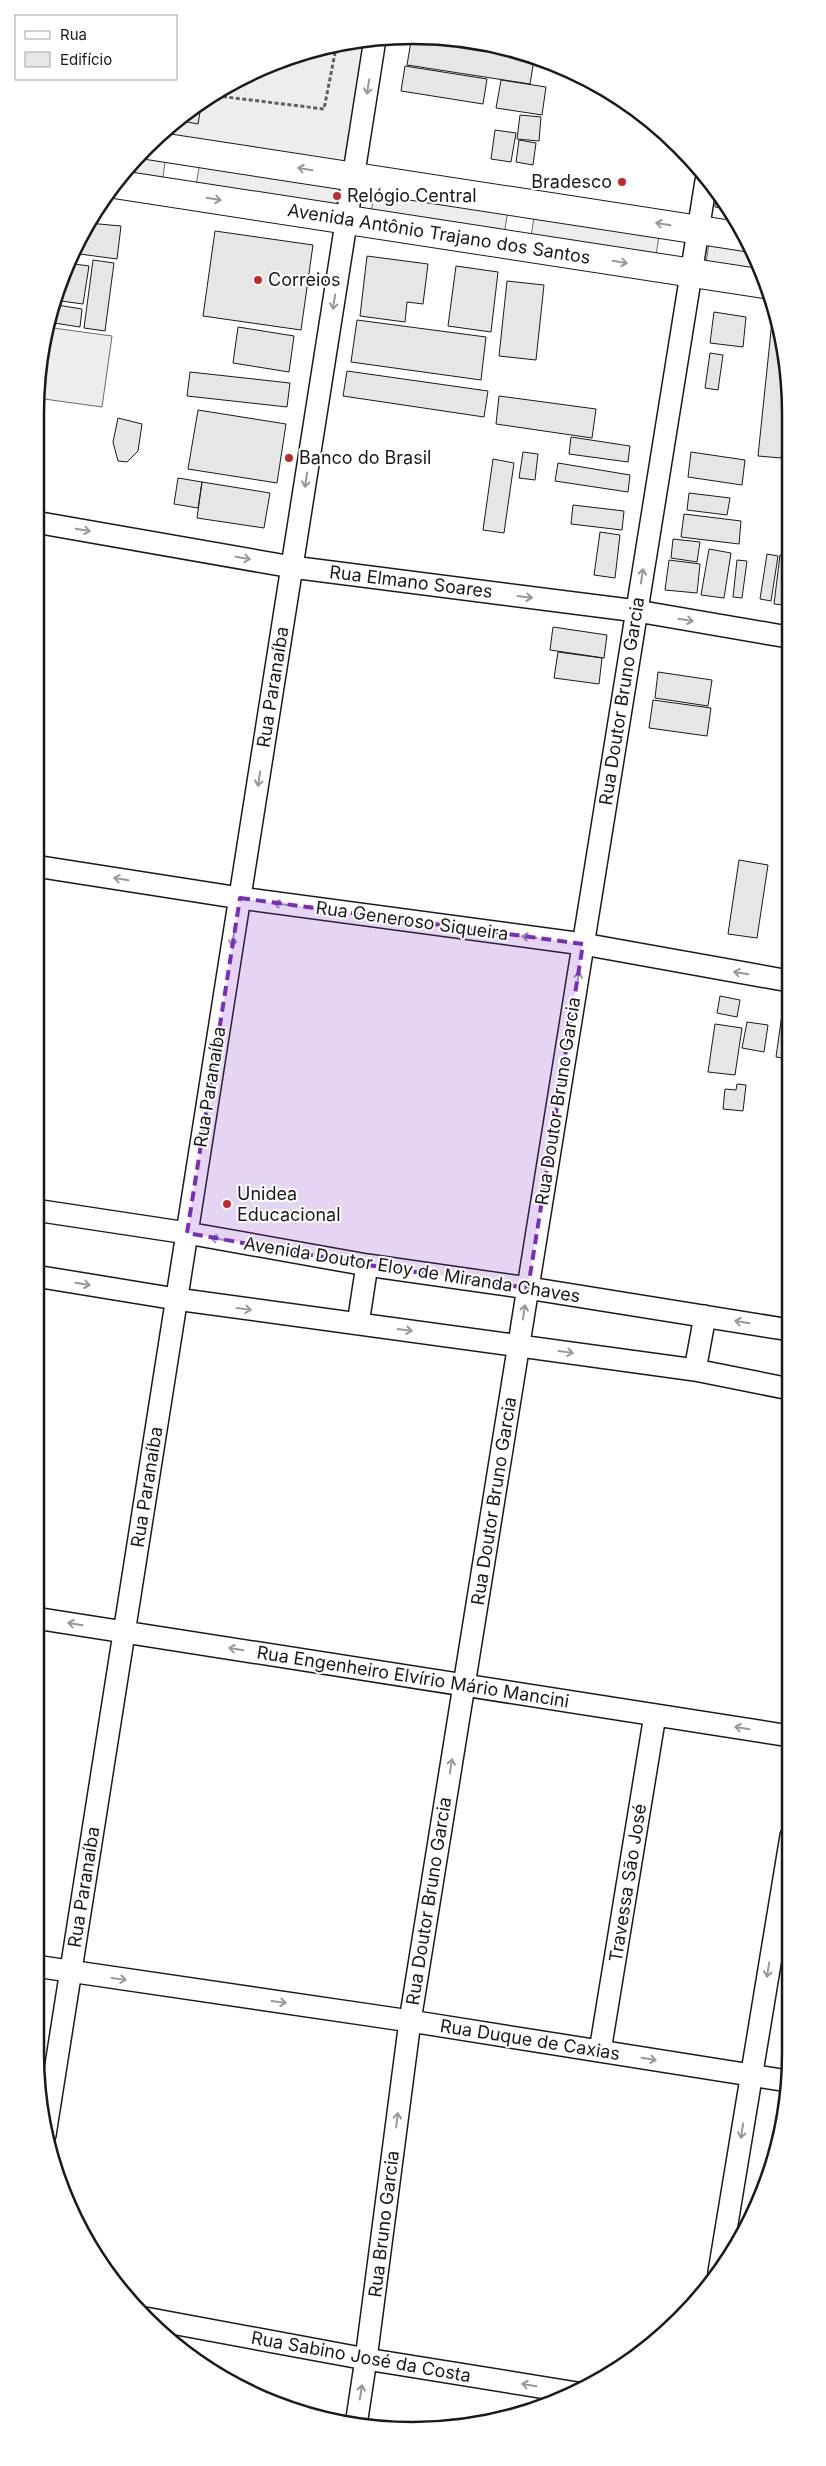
<svg xmlns="http://www.w3.org/2000/svg" width="826" height="2466" font-family="Inter,sans-serif">
  <style>
    .built { fill: #ededed; stroke: #6a6a6a }
    .building { fill: #e6e6e6; stroke: #1a1a1a }
    .lines { fill: none; stroke-linecap: round; stroke-linejoin: round }
    .minor-casing { stroke: #1a1a1a; stroke-width: 24 }
    .major-casing { stroke: #1a1a1a; stroke-width: 30 }
    .path { stroke: #5f5f5f; stroke-width: 3; stroke-dasharray: 4 2.5; stroke-linecap: butt }
    .minor { stroke: #fff; stroke-width: 21 }
    .major { stroke: #fff; stroke-width: 28 }
    .oneway { stroke: #989898 }
    .marked { fill: #7b2cbf; fill-opacity: 0.2; stroke: #7b2cbf; stroke-width: 4; stroke-dasharray: 10 6; stroke-linejoin: round }
    .poi-dot { fill: #c62828; stroke: #fff; stroke-width: 2 }
    .labels { text-anchor: middle; stroke-width: 4; stroke-linejoin: round; paint-order: stroke }
    .poi-label { font-size: 18px; fill: #1a1a1a; stroke: #fff; text-anchor: start }
    .street-label { font-size: 18px; fill: #1a1a1a; stroke: #fff }
    .rim { fill: none; stroke: #1a1a1a; stroke-width: 2.5 }
  </style>
  <rect width="100%" height="100%" fill="#fff"/>
  <path class="built" d="M370 39 346 178 147 145 203 99 269 64 340 42Z
    M141 152 166 155 162 185 119 179Z
    M200 161 340 183 336 208 196 186Z
    M375 188 508 210 504 235 371 213Z
    M535 210 660 228 656 256 531 237Z
    M710 236 752 246 760 272 706 264Z
    M46 327 112 336 102 407 37 398 42 339Z"/>
  <path class="building" d="M412 35 487 42 534 60 530 84 407 65Z
    M405 66 487 79 483 104 401 91Z
    M501 80 546 87 542 115 496 108Z
    M202 100 198 124 177 120Z
    M520 115 541 117 539 141 517 139Z
    M495 130 516 133 511 162 491 159Z
    M519 140 536 143 533 165 516 162Z
    M716 196 726 209 715 207Z
    M88 223 121 226 117 259 72 253Z
    M215 231 313 245 301 330 203 316Z
    M367 256 428 264 423 304 407 302 405 322 360 316Z
    M93 260 114 263 105 331 84 328Z
    M67 263 89 266 83 304 61 301Z
    M456 266 498 272 491 332 448 326Z
    M507 281 544 285 536 360 499 356Z
    M57 305 82 309 80 327 54 323Z
    M714 312 746 317 743 347 710 343Z
    M357 320 486 337 481 380 351 362Z
    M772 321H775L788 363V394L781 458 758 456Z
    M238 327 294 336 289 372 233 363Z
    M710 353 723 355 718 390 705 388Z
    M347 371 488 391 484 417 343 396Z
    M190 372 290 383 287 407 187 396Z
    M499 396 596 409 592 438 496 424Z
    M198 410 286 424 277 483 188 469Z
    M118 418 142 424 138 451 127 462 118 461 113 442Z
    M788 422V463L783 462Z
    M571 437 630 446 628 462 569 454Z
    M523 452 538 454 535 480 519 478Z
    M691 452 745 460 742 485 688 477Z
    M493 459 514 463 504 533 483 530Z
    M558 463 630 475 628 492 555 481Z
    M178 478 202 482 198 508 174 504Z
    M202 482 270 493 264 528 197 518Z
    M689 493 730 498 727 515 687 510Z
    M573 505 624 511 622 530 571 524Z
    M684 514 741 521 739 544 681 537Z
    M600 532 620 535 615 578 594 575Z
    M673 539 700 542 697 562 671 558Z
    M709 549 731 553 724 598 701 595Z
    M767 554 778 556 771 601 760 599Z
    M780 555 788 556 783 605 774 604Z
    M669 560 700 564 697 593 665 590Z
    M737 560 747 561 742 598 733 597Z
    M553 627 607 635 604 658 550 650Z
    M558 652 602 658 599 684 554 678Z
    M658 672 712 680 708 706 655 698Z
    M653 700 711 708 707 736 649 728Z
    M739 860 768 865 757 938 728 934Z
    M720 996 740 1000 737 1017 717 1013Z
    M783 1007 789 1008V1059L776 1057Z
    M747 1022 768 1025 764 1052 742 1048Z
    M715 1024 742 1028 735 1075 708 1072Z
    M789 1073V1093H786Z
    M737 1084 746 1085 743 1111 723 1109 725 1089 736 1090Z"/>
  <g class="lines">
    <defs>
      <path id="minor" d="M35 522 292 567 637 611 788 637
        M35 866 240 898 583 944 789 981
        M35 1210 187 1233 367 1265 528 1288 790 1330
        M35 1276 176 1299 695 1370 790 1389
        M358 1324 367 1265
        M695 1370 705 1316
        M35 1618 790 1736
        M35 1966 410 2021 788 2081
        M600 2051 655 1715
        M45 2135 375 39
        M719 2272 791 1836
        M145 2318 366 2359 577 2393
        M356 2425 366 2359 410 2021 706 181"/>
      <path id="major" d="M147 145 745 237
        M114 184 764 284"/>
    </defs>
    <use href="#minor" class="minor-casing"/>
    <use href="#major" class="major-casing"/>
    <path class="path" d="M210 95 324 109 337 43"/>
    <use href="#minor" class="minor"/>
    <use href="#major" class="major"/>
  </g>
  <defs><path id="oneway-shaft" d="M-6 0H5M1.5-3L5.5 0L1.5 3" fill="none" stroke-width="1.6" stroke-linecap="round" stroke-linejoin="round" transform="scale(1.25)"/></defs>
  <g class="oneway">
    <use href="#oneway-shaft" transform="translate(368 87) rotate(99)"/>
    <use href="#oneway-shaft" transform="translate(305 169) rotate(-171)"/>
    <use href="#oneway-shaft" transform="translate(214 199) rotate(9)"/>
    <use href="#oneway-shaft" transform="translate(663 224) rotate(-171)"/>
    <use href="#oneway-shaft" transform="translate(620 262) rotate(9)"/>
    <use href="#oneway-shaft" transform="translate(334 302) rotate(99)"/>
    <use href="#oneway-shaft" transform="translate(306 480) rotate(99)"/>
    <use href="#oneway-shaft" transform="translate(83 530) rotate(10)"/>
    <use href="#oneway-shaft" transform="translate(243 558) rotate(10)"/>
    <use href="#oneway-shaft" transform="translate(642 576) rotate(-81)"/>
    <use href="#oneway-shaft" transform="translate(525 597) rotate(7)"/>
    <use href="#oneway-shaft" transform="translate(686 620) rotate(9)"/>
    <use href="#oneway-shaft" transform="translate(259 779) rotate(99)"/>
    <use href="#oneway-shaft" transform="translate(121 879) rotate(-171)"/>
    <use href="#oneway-shaft" transform="translate(281 904) rotate(-172)"/>
    <use href="#oneway-shaft" transform="translate(529 937) rotate(-172)"/>
    <use href="#oneway-shaft" transform="translate(233 939) rotate(99)"/>
    <use href="#oneway-shaft" transform="translate(741 973) rotate(-170)"/>
    <use href="#oneway-shaft" transform="translate(578 979) rotate(-81)"/>
    <use href="#oneway-shaft" transform="translate(218 1239) rotate(-170)"/>
    <use href="#oneway-shaft" transform="translate(83 1284) rotate(9)"/>
    <use href="#oneway-shaft" transform="translate(244 1309) rotate(8)"/>
    <use href="#oneway-shaft" transform="translate(524 1312) rotate(-81)"/>
    <use href="#oneway-shaft" transform="translate(742 1322) rotate(-171)"/>
    <use href="#oneway-shaft" transform="translate(405 1330) rotate(8)"/>
    <use href="#oneway-shaft" transform="translate(566 1352) rotate(8)"/>
    <use href="#oneway-shaft" transform="translate(75 1624) rotate(-171)"/>
    <use href="#oneway-shaft" transform="translate(236 1649) rotate(-171)"/>
    <use href="#oneway-shaft" transform="translate(742 1728) rotate(-171)"/>
    <use href="#oneway-shaft" transform="translate(451 1766) rotate(-81)"/>
    <use href="#oneway-shaft" transform="translate(768 1970) rotate(99)"/>
    <use href="#oneway-shaft" transform="translate(119 1979) rotate(8)"/>
    <use href="#oneway-shaft" transform="translate(279 2002) rotate(8)"/>
    <use href="#oneway-shaft" transform="translate(649 2059) rotate(9)"/>
    <use href="#oneway-shaft" transform="translate(397 2120) rotate(-83)"/>
    <use href="#oneway-shaft" transform="translate(742 2131) rotate(99)"/>
    <use href="#oneway-shaft" transform="translate(529 2385) rotate(-171)"/>
    <use href="#oneway-shaft" transform="translate(361 2392) rotate(-81)"/>
  </g>
  <path class="marked" d="M240 898 583 944 528 1288 367 1265 187 1233Z"/>
  <g class="poi-dot">
    <circle cx="622" cy="182" r="5"/>
    <circle cx="337" cy="196" r="5"/>
    <circle cx="258" cy="280" r="5"/>
    <circle cx="289" cy="458" r="5"/>
    <circle cx="227" cy="1204" r="5"/>
  </g>
  <g class="labels">
    <g class="poi-label">
      <text x="612" y="188" text-anchor="end">Bradesco</text>
      <text x="347" y="202">Relógio Central</text>
      <text x="268" y="286">Correios</text>
      <text x="299" y="464">Banco do Brasil</text>
      <text x="237" y="1200">Unidea<tspan x="237" dy="21">Educacional</tspan></text>
    </g>
    <g class="street-label">
      <text transform="translate(439 234) rotate(9)" y="6">Avenida Antônio Trajano dos Santos</text>
      <text transform="translate(411 582) rotate(7)" y="6">Rua Elmano Soares</text>
      <text transform="translate(273 687) rotate(-81)" y="6">Rua Paranaíba</text>
      <text transform="translate(622 701) rotate(-81)" y="6">Rua Doutor Bruno Garcia</text>
      <text transform="translate(412 921) rotate(8)" y="6">Rua Generoso Siqueira</text>
      <text transform="translate(210 1087) rotate(-81)" y="6">Rua Paranaíba</text>
      <text transform="translate(558 1101) rotate(-81)" y="6">Rua Doutor Bruno Garcia</text>
      <text transform="translate(412 1270) rotate(9)" y="6">Avenida Doutor Eloy de Miranda Chaves</text>
      <text transform="translate(147 1487) rotate(-81)" y="6">Rua Paranaíba</text>
      <text transform="translate(494 1501) rotate(-81)" y="6">Rua Doutor Bruno Garcia</text>
      <text transform="translate(413 1677) rotate(9)" y="6">Rua Engenheiro Elvírio Mário Mancini</text>
      <text transform="translate(628 1883) rotate(-81)" y="6">Travessa São José</text>
      <text transform="translate(84 1887) rotate(-81)" y="6">Rua Paranaíba</text>
      <text transform="translate(429 1901) rotate(-81)" y="6">Rua Doutor Bruno Garcia</text>
      <text transform="translate(530 2040) rotate(9)" y="6">Rua Duque de Caxias</text>
      <text transform="translate(384 2224) rotate(-83)" y="6">Rua Bruno Garcia</text>
      <text transform="translate(361 2357) rotate(10)" y="6">Rua Sabino José da Costa</text>
    </g>
  </g>
  <path d="M0 0H826V2466H0ZM413 44H413A369 369 0 0 1 782 413V2053A369 369 0 0 1 413 2422H413A369 369 0 0 1 44 2053V413A369 369 0 0 1 413 44Z" fill="#fff" fill-rule="evenodd"/>
  <path class="rim" d="M413 44H413A369 369 0 0 1 782 413V2053A369 369 0 0 1 413 2422H413A369 369 0 0 1 44 2053V413A369 369 0 0 1 413 44Z"/>
  <rect x="15" y="15" width="162" height="65" fill="#ffffff" stroke="#a3a3a3"/>
  <rect x="25" y="31" width="25" height="8" fill="#ffffff" stroke="#a3a3a3"/>
  <text x="60" y="40" font-size="15" fill="#1a1a1a">Rua</text>
  <rect x="25" y="52" width="25" height="15" fill="#e6e6e6" stroke="#a3a3a3"/>
  <text x="60" y="65" font-size="15" fill="#1a1a1a">Edifício</text>
</svg>
